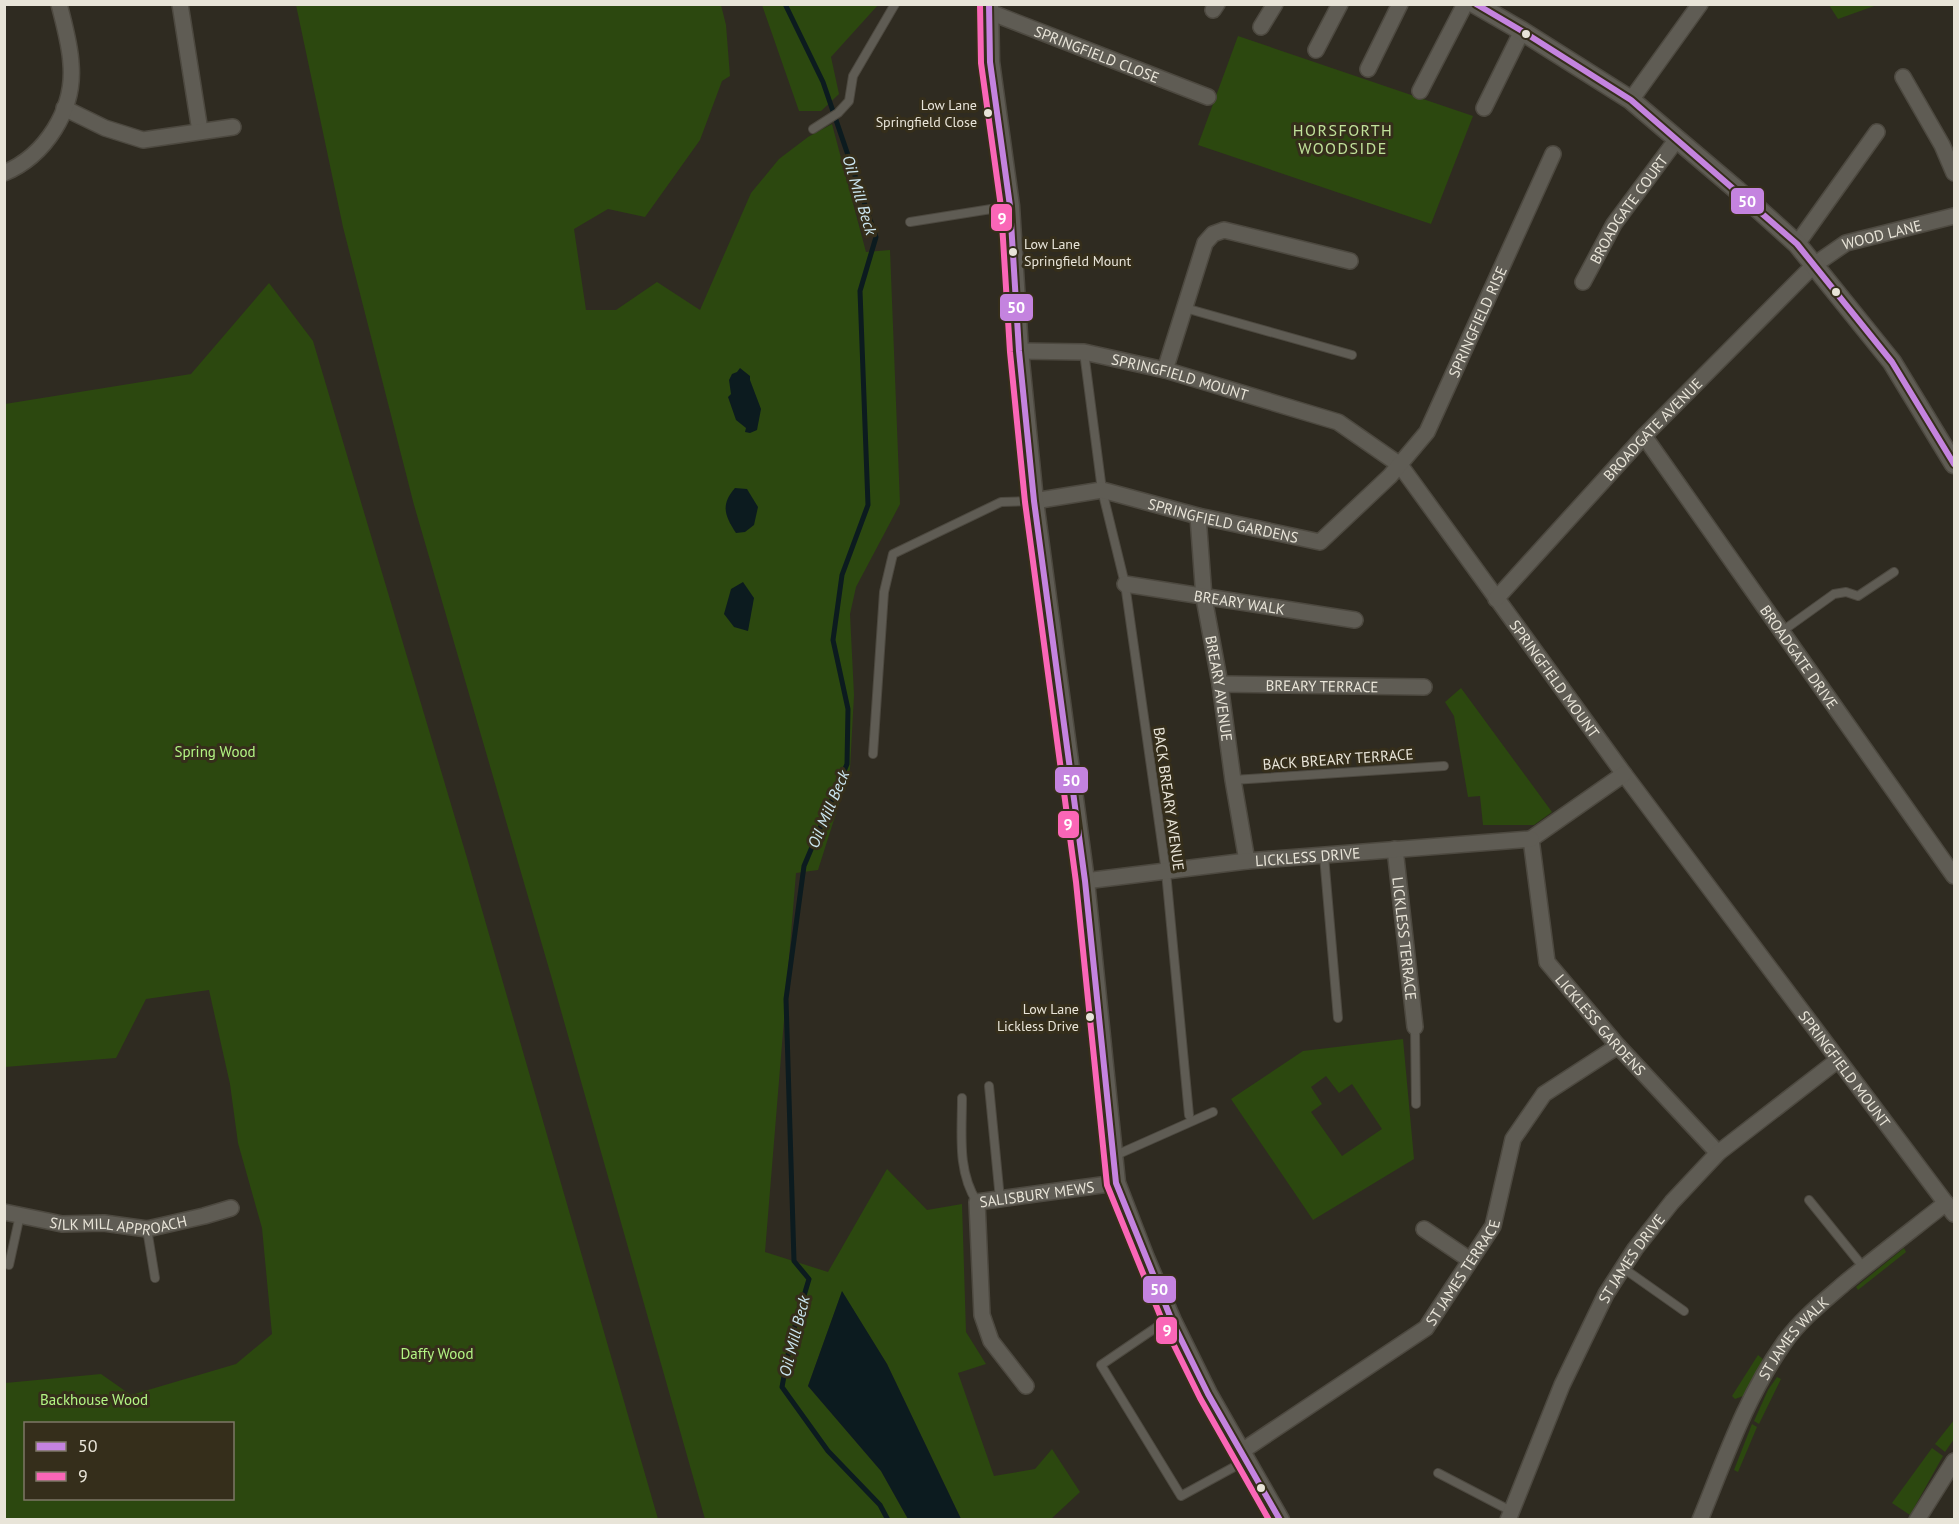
<svg xmlns="http://www.w3.org/2000/svg" width="1959" height="1524" viewBox="0 0 1959 1524" font-family="'PT Sans',sans-serif">
	<rect width="100%" height="100%" fill="#2f2b21"/>
	<g fill="#2c480f" fill-rule="evenodd">
		<path d="M296 5H721L726 25 730 76 722 81 700 140 645 217 608 209 574 229 586 310H616L657 282 700 310 751 193 779 159 808 137 832 124 866 252 890 250 900 504 856 587 850 614 854 695 850 769 818 870 796 873 765 1252 828 1272 887 1169 927 1210 962 1204 966 1332 986 1364 958 1373 994 1476 1035 1469 1052 1449 1080 1492 1051 1519H961L887 1364 842 1292 808 1386 881 1471 908 1519H705L552 979 414 505 343 227Z"/>
		<path d="M762 5H878L831 57 839 94 821 111H799Z"/>
		<path d="M1829 5H1877L1838 19Z"/>
		<path d="M1238 36 1473 116 1431 224 1198 145Z"/>
		<path d="M269 283 313 341 467 858 658 1519H5V1383L101 1374 131 1395 236 1364 272 1334 262 1228 238 1143 230 1084 209 990 146 999 116 1058 5 1067V404L191 374ZM26 1424H232V1498H26Z"/>
		<path d="M1461 688 1552 812 1534 825H1483L1480 796 1468 797 1454 716 1445 702Z"/>
		<path d="M1403 1039 1414 1159 1313 1220 1231 1099 1303 1051ZM1326 1076 1339 1093 1352 1084 1382 1129 1342 1156 1311 1112 1322 1104 1311 1087Z"/>
		<path d="M1904 1248 1906 1252 1858 1290 1856 1287Z"/>
		<path d="M1758 1355 1764 1360 1743 1396 1735 1399 1732 1396Z"/>
		<path d="M1777 1377 1781 1379 1759 1424 1754 1421 1768 1390Z"/>
		<path d="M1954 1420V1439L1945 1452 1935 1444Z"/>
		<path d="M1752 1424 1757 1427 1738 1472 1734 1470Z"/>
		<path d="M1932 1448 1943 1456 1910 1515 1892 1503Z"/>
	</g>
	<g fill="#0c1b1f">
		<path d="M740 368 750 376V380L761 409 757 430 750 433 745 432 746 428 736 420 728 397 731 394 729 380 732 374 737 372Z"/>
		<path d="M735 488 747 489 758 507 754 525 745 532 736 533C725 516 720 505 735 488Z"/>
		<path d="M743 582 754 598 748 631 734 627 724 614 731 589Z"/>
		<path d="M842 1291 887 1364 961 1519H908L881 1471 808 1386Z"/>
	</g>
	<g fill="none" stroke-linecap="round" stroke-linejoin="round">
		<path stroke="#0c1b1f" stroke-width="5" d="M785 4 823 82 876 237 860 291 868 505 842 575 833 640 848 709 847 764 804 866 786 999 794 1261 809 1279 791 1339 782 1387 828 1451 880 1505 888 1520"/>
		<g stroke="#4d4940" stroke-width="10">
			<g id="service">
				<path d="M813 129 838 113 849 101 853 76 895 4"/>
				<path d="M910 222 1010 206"/>
				<path d="M1185 308 1352 355"/>
				<path d="M1084 352 1102 490 1125 584 1166 872 1189 1115"/>
				<path d="M1781 632 1834 594 1846 592 1858 596 1894 572"/>
				<path d="M873 754 884 592 893 554 1001 502 1034 501"/>
				<path d="M1233 780 1444 766"/>
				<path d="M1324 856 1338 1018"/>
				<path d="M1415 1027 1416 1104"/>
				<path d="M989 1086 1000 1199"/>
				<path d="M962 1098C962 1134 957 1171 977 1202"/>
				<path d="M1114 1156 1213 1112"/>
				<path d="M1809 1200 1864 1268"/>
				<path d="M147 1229 155 1278"/>
				<path d="M9 1265 20 1215"/>
				<path d="M1623 1268 1684 1311"/>
				<path d="M1170 1318 1101 1365 1181 1496 1245 1461"/>
				<path d="M1438 1473 1511 1511"/>
			</g>
		</g>
		<g stroke="#4d4940" stroke-width="18">
			<g id="minor">
				<path d="M180 4 200 131"/>
				<path d="M1213 10 1217 4"/>
				<path id="s1" d="M987 11 1208 97"/>
				<path d="M1261 27 1275 4"/>
				<path d="M1316 50 1340 4"/>
				<path d="M1368 69 1400 4"/>
				<path d="M1903 77 1942 145 1954 173"/>
				<path d="M1420 91 1465 4"/>
				<path d="M1631 100 1700 4"/>
				<path d="M64 108 105 128 143 140 233 127"/>
				<path d="M1484 108 1522 31"/>
				<path d="M4 173C45 156 75 110 71 64 70 44 64 24 59 4"/>
				<path d="M1797 244 1877 132"/>
				<path id="s2" d="M1583 282 1614 224 1677 139"/>
				<path id="s3" d="M1019 351 1084 352 1165 370 1338 422 1400 465 1624 774 1954 1214"/>
				<path d="M1165 370 1205 243 1213 234 1224 230 1350 261"/>
				<path id="s4" d="M1644 436 1954 876"/>
				<path id="s5" d="M1034 501 1102 490 1198 516 1320 542 1390 476 1427 432 1553 154"/>
				<path id="s6" d="M1198 516 1204 598 1220 684 1233 780 1247 861"/>
				<path id="s7" d="M1125 584 1355 620"/>
				<path id="s8" d="M1496 599 1644 436 1814 265 1846 243 1954 216"/>
				<path id="s9" d="M1220 684 1424 687"/>
				<path id="s10" d="M1624 774 1531 839 1547 962 1618 1046 1718 1153"/>
				<path id="s11" d="M1395 849 1415 1027"/>
				<path id="s12" d="M1085 881 1247 861 1531 839"/>
				<path id="s13" d="M4 1212 62 1224 104 1223 147 1229 204 1216 231 1208"/>
				<path d="M1424 1229 1470 1260"/>
				<path id="s14" d="M1026 1386 991 1341 982 1315 977 1202 1116 1183"/>
				<path id="s15" d="M1242 1451 1426 1328 1493 1226 1513 1139 1544 1094 1618 1046"/>
				<path id="s16" d="M1508 1520 1562 1385 1606 1294 1635 1249 1672 1202 1718 1153 1838 1060"/>
				<path id="s17" d="M1700 1520C1725 1459 1746 1397 1784 1343 1801 1319 1824 1301 1846 1282 1879 1255 1913 1229 1946 1203"/>
				<path d="M1917 1520 1954 1461"/>
			</g>
		</g>
		<g stroke="#4d4940" stroke-width="21">
			<g id="tertiary">
				<path d="M989 4 990 62 1010 206 1019 351 1034 501 1085 881 1116 1183 1145 1258 1172 1321 1208 1394 1280 1520"/>
				<path d="M1475 4 1522 31 1631 100 1737 190 1797 244 1892 362 1954 464"/>
			</g>
		</g>
		<use href="#service" stroke="#5f5c54" stroke-width="8"/>
		<use href="#minor" stroke="#5f5c54" stroke-width="15"/>
		<use href="#tertiary" stroke="#5f5c54" stroke-width="18"/>
		<g stroke="#352e1b" stroke-width="10">
			<g id="bus-1">
				<path d="M989 4 990 62 1010 206 1019 351 1034 501 1085 881 1116 1183 1172 1321 1208 1394 1280 1520"/>
				<path d="M1476 4 1522 31 1631 100 1797 244 1892 362 1954 464"/>
			</g>
		</g>
		<g stroke="#352e1b" stroke-width="10">
			<path id="bus-2" d="M980 4 981 63 1001 207 1010 352 1025 502 1076 882 1107 1185 1164 1325 1200 1398 1269 1520"/>
		</g>
		<use href="#bus-1" stroke="#c483df" stroke-width="6"/>
		<use href="#bus-2" stroke="#fa66b7" stroke-width="6"/>
	</g>
	<g fill="#e8e4d8" stroke="#352e1b" stroke-width="2">
		<circle cx="1526" cy="34" r="5"/>
		<circle cx="988" cy="113" r="5"/>
		<circle cx="1013" cy="252" r="5"/>
		<circle cx="1836" cy="292" r="5"/>
		<circle cx="1090" cy="1017" r="5"/>
		<circle cx="1261" cy="1488" r="5"/>
	</g>
	<g text-anchor="middle" dominant-baseline="central" stroke-width="6" stroke-linejoin="round" paint-order="stroke">
		<g font-size="14" fill="#e8e4d8" stroke="#352e1b" text-anchor="end">
			<text x="977" y="105">Low Lane<tspan x="977" dy="17">Springfield Close</tspan></text>
			<text x="1024" y="244" text-anchor="start">Low Lane<tspan x="1024" dy="17">Springfield Mount</tspan></text>
			<text x="1079" y="1009">Low Lane<tspan x="1079" dy="17">Lickless Drive</tspan></text>
		</g>
		<g font-size="15" fill="#e8e4d8" stroke="#352e1b">
			<text stroke="none"><textPath href="#s1" startOffset="118">SPRINGFIELD CLOSE</textPath></text>
			<text stroke="none"><textPath href="#s2" startOffset="86">BROADGATE COURT</textPath></text>
			<text stroke="none"><textPath href="#s8" startOffset="537">WOOD LANE</textPath></text>
			<text stroke="none"><textPath href="#s5" startOffset="568">SPRINGFIELD RISE</textPath></text>
			<text stroke="none"><textPath href="#s3" startOffset="164">SPRINGFIELD MOUNT</textPath></text>
			<text stroke="none"><textPath href="#s8" startOffset="231">BROADGATE AVENUE</textPath></text>
			<text stroke="none"><textPath href="#s5" startOffset="194">SPRINGFIELD GARDENS</textPath></text>
			<text stroke="none"><textPath href="#s7" startOffset="116">BREARY WALK</textPath></text>
			<text stroke="none"><textPath href="#s4" startOffset="270">BROADGATE DRIVE</textPath></text>
			<text stroke="none"><textPath href="#s3" startOffset="668">SPRINGFIELD MOUNT</textPath></text>
			<text stroke="none"><textPath href="#s9" startOffset="102">BREARY TERRACE</textPath></text>
			<text stroke="none"><textPath href="#s6" startOffset="174">BREARY AVENUE</textPath></text>
			<text transform="translate(1338 759) rotate(-4)">BACK BREARY TERRACE</text>
			<text transform="translate(1169 799) rotate(82)">BACK BREARY AVENUE</text>
			<text stroke="none"><textPath href="#s12" startOffset="224">LICKLESS DRIVE</textPath></text>
			<text stroke="none"><textPath href="#s11" startOffset="90">LICKLESS TERRACE</textPath></text>
			<text stroke="none"><textPath href="#s10" startOffset="320">LICKLESS GARDENS</textPath></text>
			<text stroke="none"><textPath href="#s3" startOffset="1154">SPRINGFIELD MOUNT</textPath></text>
			<text stroke="none"><textPath href="#s14" startOffset="258">SALISBURY MEWS</textPath></text>
			<text stroke="none"><textPath href="#s13" startOffset="116">SILK MILL APPROACH</textPath></text>
			<text stroke="none"><textPath href="#s16" startOffset="290">ST JAMES DRIVE</textPath></text>
			<text stroke="none"><textPath href="#s15" startOffset="288">ST JAMES TERRACE</textPath></text>
			<text stroke="none"><textPath href="#s17" startOffset="206">ST JAMES WALK</textPath></text>
		</g>
		<g font-size="15" fill="#b3f584" stroke="#352e1b">
			<text x="215" y="751">Spring Wood</text>
			<text x="437" y="1353">Daffy Wood</text>
			<text x="94" y="1399">Backhouse Wood</text>
		</g>
		<g font-size="16" letter-spacing="1.5" fill="#c1e29b" stroke="#352e1b">
			<text x="1343" y="130">HORSFORTH<tspan x="1343" dy="18">WOODSIDE</tspan></text>
		</g>
		<g font-size="16" font-style="italic" fill="#cce7f2" stroke="#352e1b">
			<text transform="translate(860 195) rotate(73)">Oil Mill Beck</text>
			<text transform="translate(828 809) rotate(-67)">Oil Mill Beck</text>
			<text transform="translate(794 1336) rotate(-76)">Oil Mill Beck</text>
		</g>
	</g>
	<g stroke="#352e1b" stroke-width="2">
		<rect x="1730" y="187" width="35" height="28" rx="6" fill="#c483df"/>
		<rect x="990" y="203" width="23" height="29" rx="6" fill="#fa66b7"/>
		<rect x="999" y="293" width="35" height="29" rx="6" fill="#c483df"/>
		<rect x="1054" y="766" width="35" height="28" rx="6" fill="#c483df"/>
		<rect x="1057" y="810" width="23" height="29" rx="6" fill="#fa66b7"/>
		<rect x="1142" y="1275" width="35" height="29" rx="6" fill="#c483df"/>
		<rect x="1155" y="1316" width="23" height="29" rx="6" fill="#fa66b7"/>
	</g>
	<g font-size="16" text-anchor="middle" font-weight="bold" fill="#fff">
		<text x="1747" y="207">50</text>
		<text x="1002" y="224">9</text>
		<text x="1016" y="313">50</text>
		<text x="1071" y="786">50</text>
		<text x="1068" y="830">9</text>
		<text x="1159" y="1295">50</text>
		<text x="1167" y="1336">9</text>
	</g>
	<rect width="1959" height="1524" fill="none" stroke="#e8e4d8" stroke-width="12"/>
	<rect x="24" y="1422" width="210" height="78" fill="#352e1b" stroke="#7d7767" stroke-width="1.5"/>
	<rect x="36" y="1442" width="30" height="9" fill="#c483df" stroke="#7d7767" stroke-width="1.5"/>
	<text x="78" y="1452" font-size="18" fill="#e8e4d8">50</text>
	<rect x="36" y="1472" width="30" height="9" fill="#fa66b7" stroke="#7d7767" stroke-width="1.5"/>
	<text x="78" y="1482" font-size="18" fill="#e8e4d8">9</text>
</svg>
